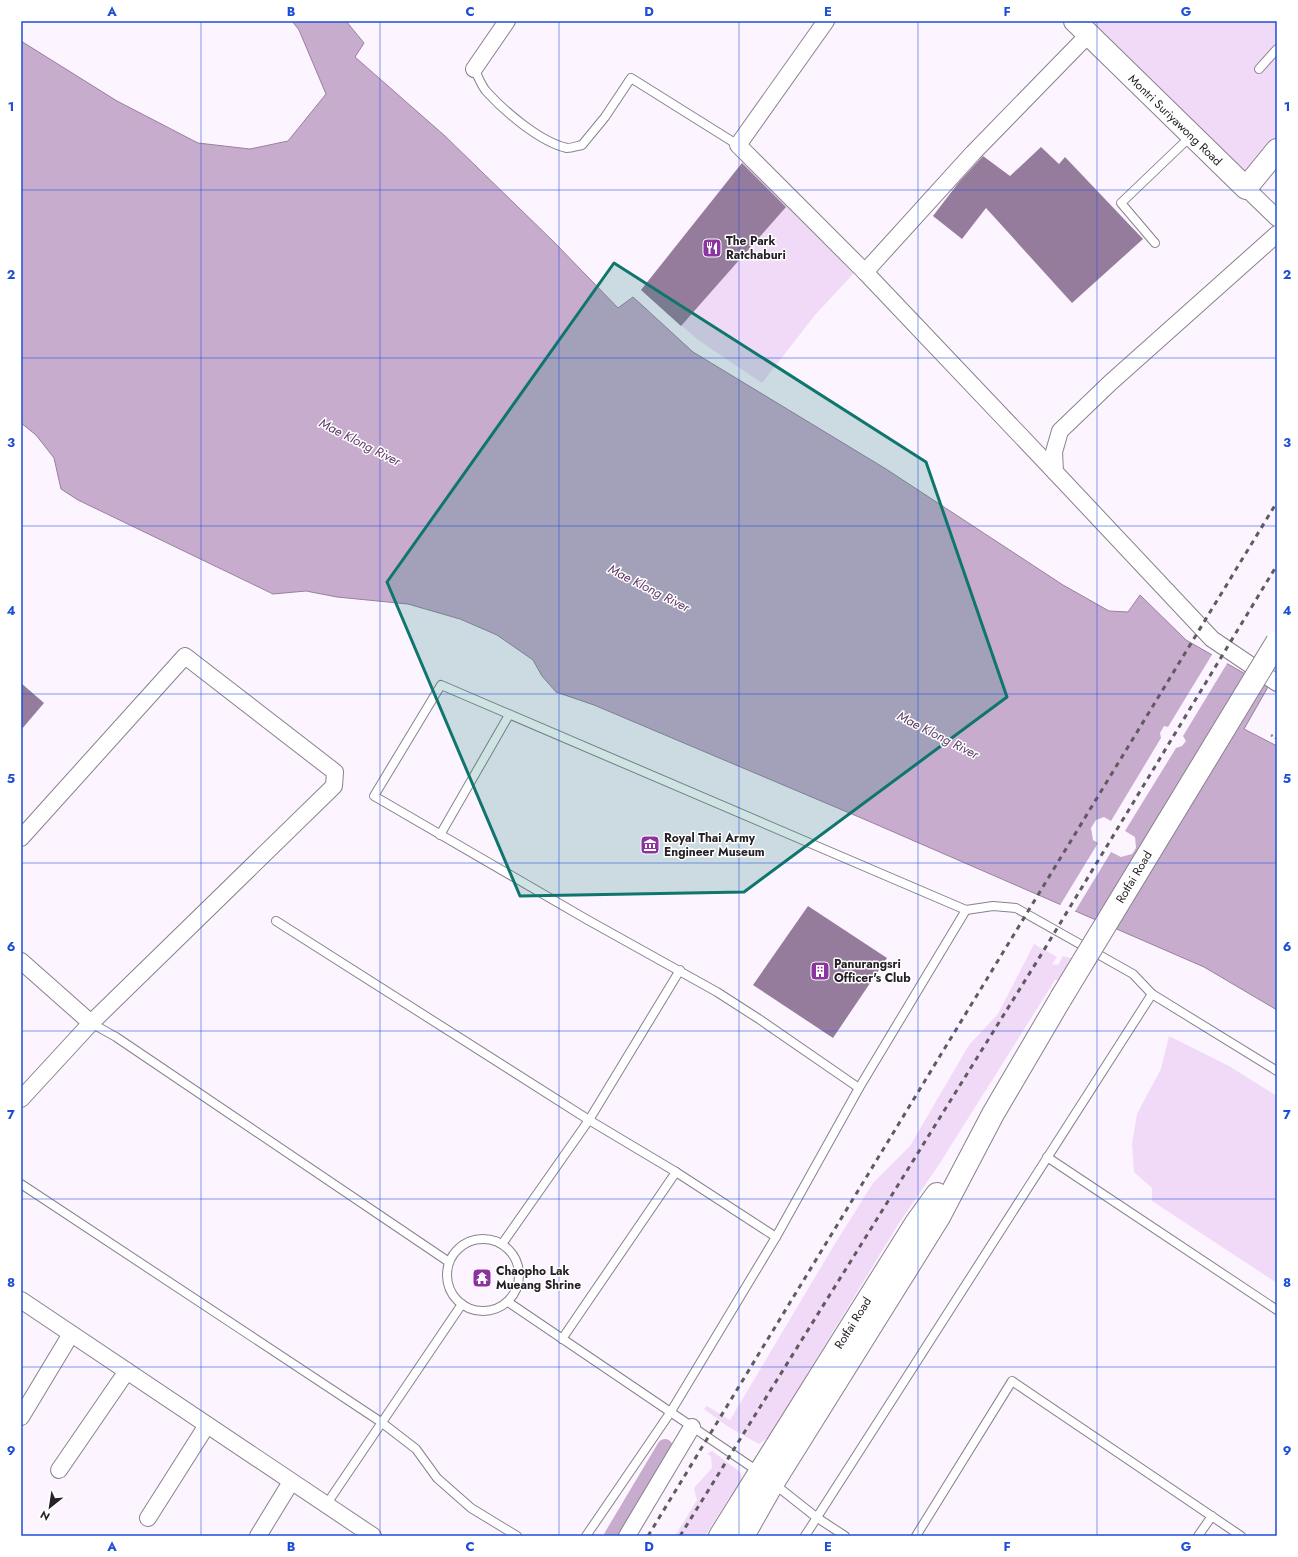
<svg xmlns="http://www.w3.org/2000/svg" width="1298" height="1557" viewBox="0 0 1298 1557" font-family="Jost,sans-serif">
	<rect width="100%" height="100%" fill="#fcf4fe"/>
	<g fill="#f1daf7">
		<path d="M1076 21H1277V146L1246 188Z"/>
		<path d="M744 160 854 273 815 315 762 383 698 340 641 290Z"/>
		<path d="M1034 944 1057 957 1052 964 1058 965 1063 956 1075 959 1061 980H1055L940 1163 899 1223 769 1437 759 1444 727 1426 704 1409 707 1406 730 1420 833 1247 873 1183 910 1146 969 1045 998 1014Z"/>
		<path d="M1169 1036 1229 1066 1277 1096V1283L1152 1201V1188L1134 1172 1132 1144 1137 1114 1161 1069Z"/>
		<path d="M712 1451 740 1472 743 1482 729 1498 705 1536H675L697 1500 694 1488 712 1468 711 1456 707 1454Z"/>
	</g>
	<path fill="#c8acce" stroke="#97829c" d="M292 21H346L364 43 355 57 445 136 554 242 618 308 633 297 693 352 886 469 1063 585 1109 611 1128 612 1140 595 1186 640 1268 687 1244 729 1277 746V1010L1204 967 866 820 594 705 556 692 542 676 533 660 497 635 460 619 408 604 337 597 306 591 273 594 78 500 61 489 54 458 36 435 21 423V41L117 101 198 143 250 149 288 141 326 94 299 30Z"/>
	<path fill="#fcf4fe" d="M1213 653 1228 662 1183 736 1186 741 1182 746 1176 748 1125 831 1135 837 1136 848 1132 854 1121 857 1111 852 1074 913 1059 907 1098 843 1093 840 1091 828 1096 820 1104 817 1111 821 1161 738 1160 733 1164 726 1168 727Z"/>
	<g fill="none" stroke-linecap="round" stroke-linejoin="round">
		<path stroke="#c8acce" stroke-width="16" d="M612 1536 665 1447"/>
	</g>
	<g fill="#967c9c">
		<path d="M1041 147 1059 164 1065 157 1143 239 1072 303 986 208 962 239 933 216 959 182 983 156 1010 176Z"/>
		<path d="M742 163 786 207 681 326 641 290Z"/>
		<path d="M21 683 44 703 21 730Z"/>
		<path d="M808 906 887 958 833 1038 753 985Z"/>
	</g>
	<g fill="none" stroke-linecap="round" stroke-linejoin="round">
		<g stroke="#8a818d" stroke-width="10">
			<g id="lane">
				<path d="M474 69C478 76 481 85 486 91 504 111 540 142 567 148 572 148 577 146 582 145L605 117 631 78 738 145"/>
				<path d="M1259 69 1277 49"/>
				<path d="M1155 243 1121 203 1191 136"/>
				<path d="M440 835 509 715"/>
				<path d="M276 921 589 1120 676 1172 776 1237"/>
				<path d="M91 1023 116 1037 449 1262"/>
				<path d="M859 1088 759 1019 717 992 586 919 374 796 441 685 966 910 993 906 1016 908 1133 974 1152 994 1277 1071"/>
				<path d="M1047 1157 1277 1310"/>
				<path d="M21 1184 381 1422 416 1449 437 1478 471 1508 517 1536"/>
				<circle cx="483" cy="1275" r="36"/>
				<path d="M502 1244 589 1120 680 970"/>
				<path d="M508 1302 759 1472"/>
				<path d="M562 1339 676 1172"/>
				<path d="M773 1483 816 1517 845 1536"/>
				<path d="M326 1505 462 1304"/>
				<path d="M586 1536 670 1413 776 1237 859 1088 966 910"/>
				<path d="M805 1536 1152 994"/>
				<path d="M916 1536 1012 1381 1241 1536"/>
				<path d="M1198 1536 1212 1516"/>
			</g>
		</g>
		<g stroke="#8a818d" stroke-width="18">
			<g id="street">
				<path d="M826 21 738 145 865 272 1055 472"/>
				<path d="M474 69 507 21"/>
				<path d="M1246 188 1277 218"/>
				<path d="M1277 234 1110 383 1060 431 1054 452 1055 472 1212 639 1277 683"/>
				<path d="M865 272 973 153 1088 35"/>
				<path d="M21 838 185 656 335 772 334 786 91 1023 21 1099"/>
				<path d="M21 961 91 1023"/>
				<path d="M21 1300 373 1536"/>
				<path d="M21 1417 71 1334"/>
				<path d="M59 1470 127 1371"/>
				<path d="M148 1518 207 1425"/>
				<path d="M258 1536 291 1482"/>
				<path d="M627 1536 692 1427"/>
			</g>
		</g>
		<g stroke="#8a818d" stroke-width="24">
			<g id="secondary">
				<path d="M1075 21 1246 188 1277 150"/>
				<path d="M720 1536 916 1223 937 1194"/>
				<path d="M743 1536 773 1483 939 1217 993 1114 1061 998"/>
			</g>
		</g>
		<path stroke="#8b858d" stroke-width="2.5" stroke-dasharray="2 3" stroke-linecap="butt" d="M1271 735 1277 739"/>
		<use href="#lane" stroke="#fff" stroke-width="8"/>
		<use href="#street" stroke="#fff" stroke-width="16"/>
		<use href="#secondary" stroke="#fff" stroke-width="22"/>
		<g stroke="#605b61" stroke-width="3" stroke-dasharray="5 5" stroke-linecap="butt">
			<path d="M648 1536 1277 502"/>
			<path d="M680 1536 1044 950 1277 565"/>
		</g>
		<g stroke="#8a818d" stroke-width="24" stroke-linecap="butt">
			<path id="secondary-bridge" d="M1061 998 1277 642"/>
		</g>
		<use href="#secondary-bridge" stroke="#fff" stroke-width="22"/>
	</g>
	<path fill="#0f766e" fill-opacity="0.2" stroke="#0f766e" stroke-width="3" stroke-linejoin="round" d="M614 263 926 462 1007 697 744 892 520 896 387 582Z"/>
	<path fill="none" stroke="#1d4ed8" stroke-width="1" stroke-opacity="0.55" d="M201 21V1536M380 21V1536M559 21V1536M739 21V1536M918 21V1536M1097 21V1536M21 190H1277M21 358H1277M21 526H1277M21 694H1277M21 863H1277M21 1031H1277M21 1199H1277M21 1367H1277"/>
	<defs>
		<g id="restaurant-square" transform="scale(1)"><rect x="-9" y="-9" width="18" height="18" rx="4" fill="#8b339f" stroke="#fff"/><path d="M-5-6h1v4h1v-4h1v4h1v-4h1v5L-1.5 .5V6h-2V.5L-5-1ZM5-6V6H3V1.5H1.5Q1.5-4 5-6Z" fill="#fff"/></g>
		<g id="museum-square" transform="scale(1)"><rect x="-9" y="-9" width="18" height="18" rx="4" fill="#8b339f" stroke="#fff"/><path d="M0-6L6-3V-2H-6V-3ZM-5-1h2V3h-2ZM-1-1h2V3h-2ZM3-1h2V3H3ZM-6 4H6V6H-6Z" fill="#fff"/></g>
		<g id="building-square" transform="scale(1)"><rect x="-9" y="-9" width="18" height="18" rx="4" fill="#8b339f" stroke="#fff"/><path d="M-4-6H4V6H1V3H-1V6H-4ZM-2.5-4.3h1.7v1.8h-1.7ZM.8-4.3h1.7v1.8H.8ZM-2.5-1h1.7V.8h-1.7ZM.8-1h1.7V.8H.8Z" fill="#fff"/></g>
		<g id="temple-square" transform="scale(1)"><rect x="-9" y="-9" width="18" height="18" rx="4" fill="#8b339f" stroke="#fff"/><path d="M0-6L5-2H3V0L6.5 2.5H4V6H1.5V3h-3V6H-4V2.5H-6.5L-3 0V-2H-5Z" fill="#fff"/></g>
	</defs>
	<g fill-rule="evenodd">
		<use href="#restaurant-square" x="712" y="248"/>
		<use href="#museum-square" x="650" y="845"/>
		<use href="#building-square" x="820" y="971"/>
		<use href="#temple-square" x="482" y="1278"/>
	</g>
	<g text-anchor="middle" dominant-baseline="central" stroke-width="3" stroke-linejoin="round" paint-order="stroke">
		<g font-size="12" fill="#252126" stroke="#fff">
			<text transform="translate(1175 120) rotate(44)">Montri Suriyawong Road</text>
			<text transform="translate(1134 877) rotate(-59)">Rotfai Road</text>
			<text transform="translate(853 1323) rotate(-58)">Rotfai Road</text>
		</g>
		<g font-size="12" font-weight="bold" fill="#252126" stroke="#fff" text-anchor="start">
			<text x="726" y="241">The Park<tspan x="726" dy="14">Ratchaburi</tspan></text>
			<text x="664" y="838">Royal Thai Army<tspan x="664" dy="14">Engineer Museum</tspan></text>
			<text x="834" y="964">Panurangsri<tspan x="834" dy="14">Officer's Club</tspan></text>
			<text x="496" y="1271">Chaopho Lak<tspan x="496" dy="14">Mueang Shrine</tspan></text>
		</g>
		<g font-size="13" font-style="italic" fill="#5d3866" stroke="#fff">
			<text transform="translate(360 442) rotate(27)">Mae Klong River</text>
			<text transform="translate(649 588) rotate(27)">Mae Klong River</text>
			<text transform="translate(938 735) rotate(27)">Mae Klong River</text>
		</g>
	</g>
	<rect width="1298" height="1557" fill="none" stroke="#ffffff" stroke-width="44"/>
	<g transform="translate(50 1507) rotate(210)" stroke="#ffffff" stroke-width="3" paint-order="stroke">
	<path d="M0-3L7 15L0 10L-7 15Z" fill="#252126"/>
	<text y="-6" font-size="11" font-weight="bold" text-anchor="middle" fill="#252126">N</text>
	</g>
	<rect x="22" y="22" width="1254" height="1513" fill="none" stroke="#1d4ed8" stroke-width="1.5"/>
	<g font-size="13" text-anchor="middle" font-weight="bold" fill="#1d4ed8">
		<text x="112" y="16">A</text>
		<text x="291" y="16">B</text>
		<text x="470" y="16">C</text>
		<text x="649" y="16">D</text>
		<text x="828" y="16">E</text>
		<text x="1007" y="16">F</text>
		<text x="1186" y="16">G</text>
		<text x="11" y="111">1</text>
		<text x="1287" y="111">1</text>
		<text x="11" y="279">2</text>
		<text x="1287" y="279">2</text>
		<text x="11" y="447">3</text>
		<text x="1287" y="447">3</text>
		<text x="11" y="615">4</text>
		<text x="1287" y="615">4</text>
		<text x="11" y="783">5</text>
		<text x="1287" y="783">5</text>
		<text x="11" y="951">6</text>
		<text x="1287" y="951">6</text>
		<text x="11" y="1119">7</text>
		<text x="1287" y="1119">7</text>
		<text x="11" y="1287">8</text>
		<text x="1287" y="1287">8</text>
		<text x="11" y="1455">9</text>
		<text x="1287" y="1455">9</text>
		<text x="112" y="1551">A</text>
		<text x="291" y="1551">B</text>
		<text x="470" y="1551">C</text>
		<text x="649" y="1551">D</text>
		<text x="828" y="1551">E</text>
		<text x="1007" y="1551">F</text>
		<text x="1186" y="1551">G</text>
	</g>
</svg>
